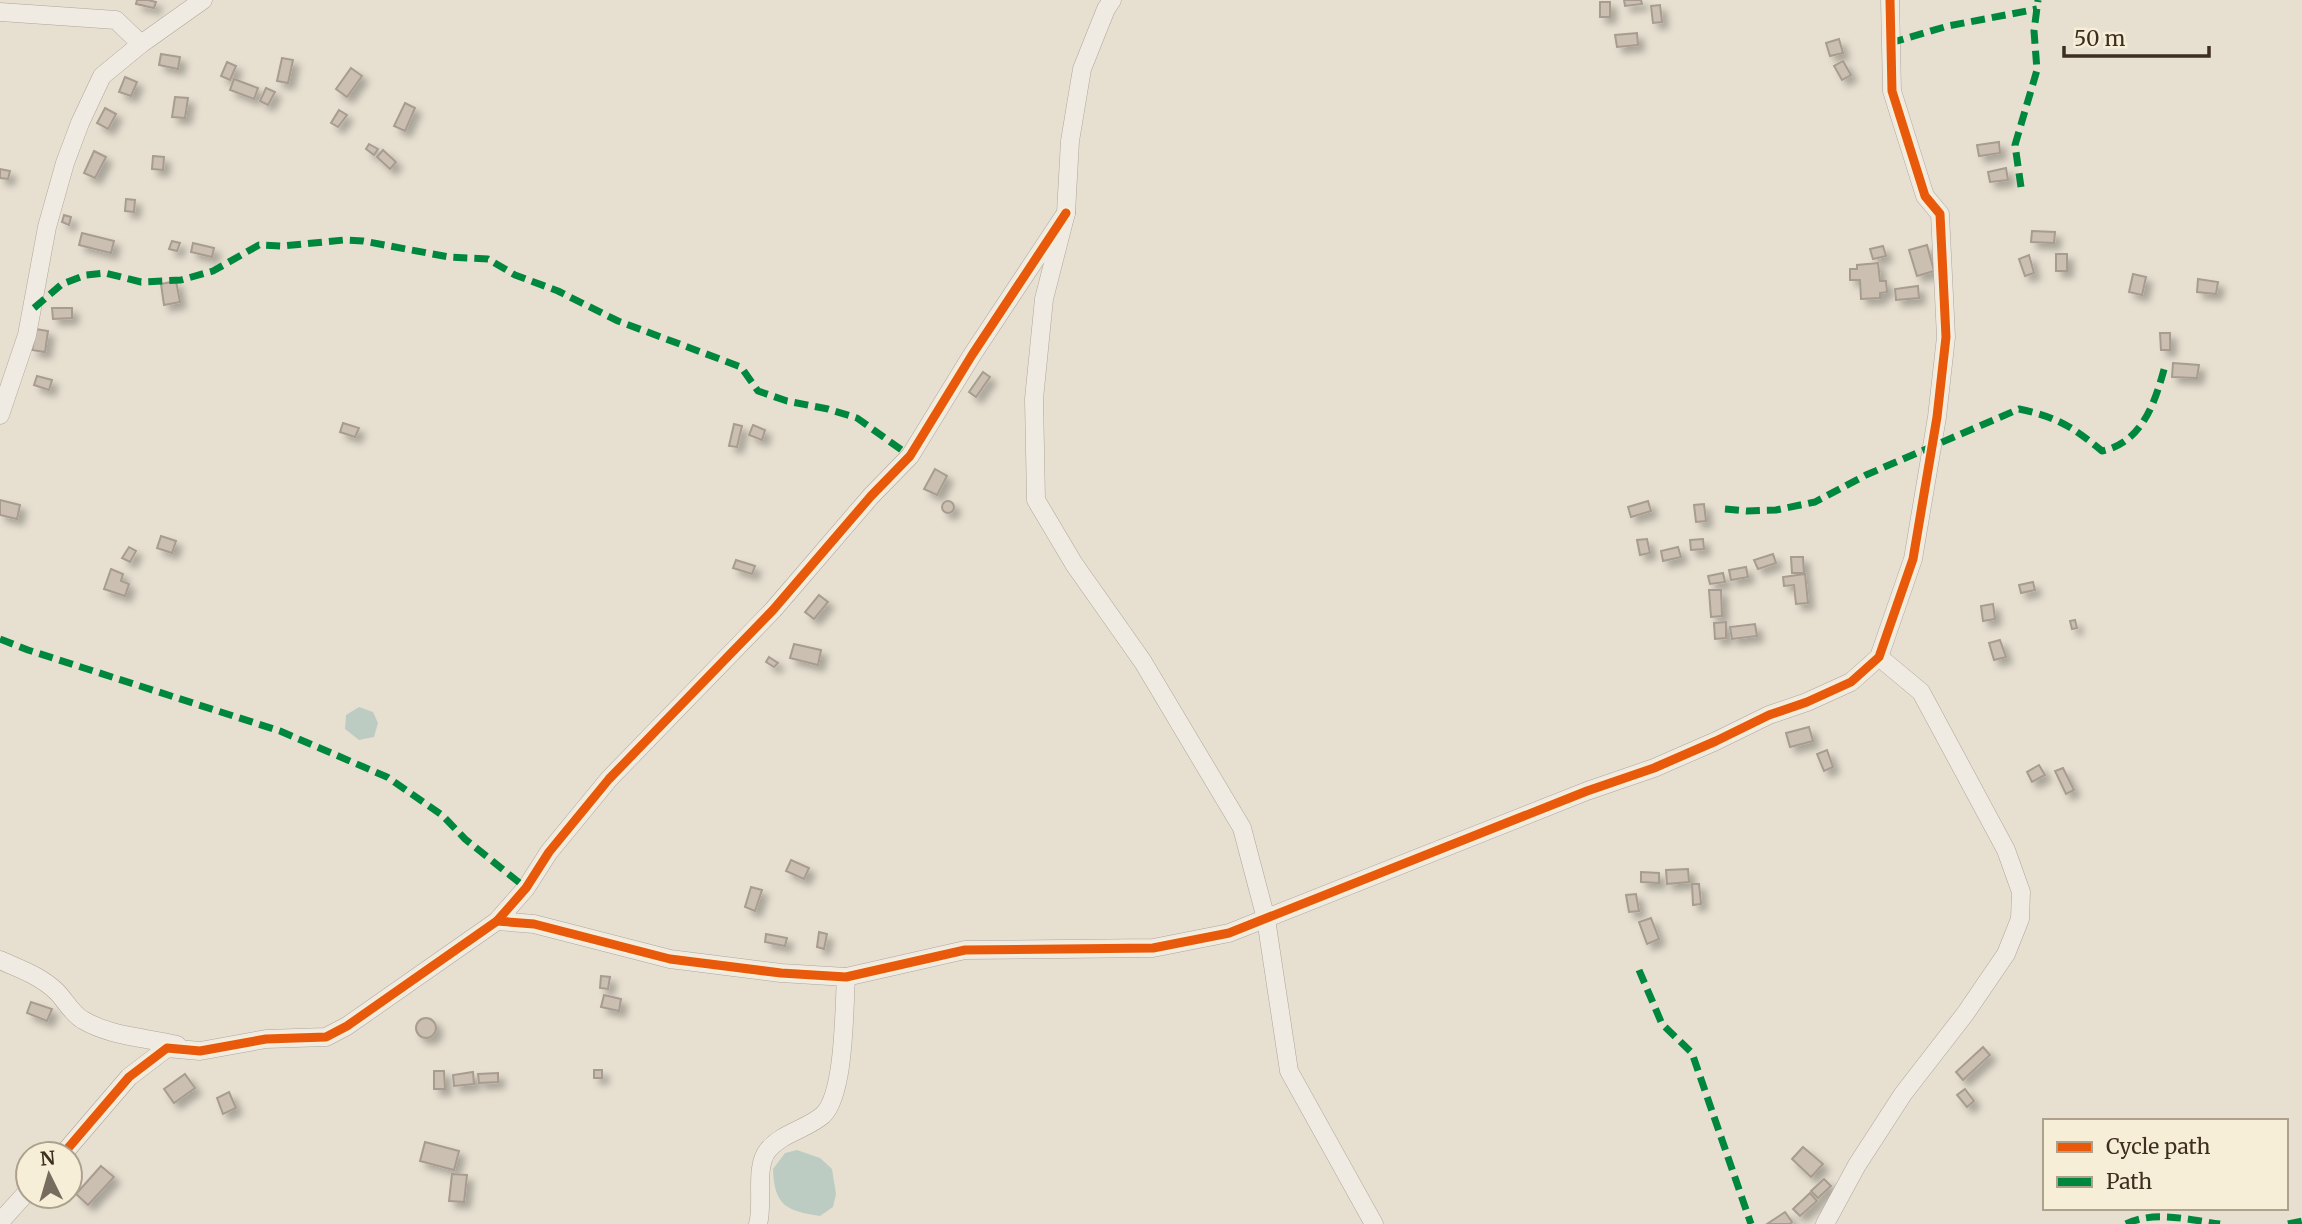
<svg xmlns="http://www.w3.org/2000/svg" width="2302" height="1224" viewBox="0 0 2302 1224" font-family="Merriweather,serif">
	<defs>
		<filter id="shadow"><feDropShadow dx="6" dy="6" stdDeviation="3.5" flood-color="#0004"/></filter>
	</defs>
	<rect width="100%" height="100%" fill="#e7e0d1"/>
	<g fill="#bcccc2">
		<path d="M359 707 373 712 378 723 374 737 359 740 345 729 346 715Z"/>
		<path d="M797 1150 820 1158 832 1169 836 1194 833 1207 820 1216C786 1211 774 1205 773 1169L785 1153Z"/>
	</g>
	<g fill="#cbbfb2" stroke="#a89c90" stroke-width="2" filter="url(#shadow)">
		<path d="M137 0H148L156 2 154 8 136 4Z"/>
		<path d="M1624 0H1641L1642 4 1625 6Z"/>
		<rect x="1600" y="2" width="10" height="15"/>
		<path d="M1660 5 1662 22 1653 23 1651 6Z"/>
		<path d="M1637 33 1638 45 1617 47 1615 35Z"/>
		<path d="M1839 39 1843 53 1830 56 1826 43Z"/>
		<path d="M161 54 180 57 178 69 159 65Z"/>
		<path d="M282 58 293 60 288 83 277 81Z"/>
		<path d="M1843 61 1851 75 1842 80 1834 66Z"/>
		<path d="M227 62 236 66 230 80 221 76Z"/>
		<path d="M351 68 362 76 347 97 336 89Z"/>
		<path d="M125 77 137 82 131 96 119 92Z"/>
		<path d="M234 79 258 88 254 99 230 90Z"/>
		<path d="M266 88 275 92 268 105 260 101Z"/>
		<path d="M175 97 188 98 185 118 172 117Z"/>
		<path d="M405 103 415 108 405 131 394 126Z"/>
		<path d="M105 108 116 114 108 129 97 123Z"/>
		<path d="M339 110 347 115 338 127 331 123Z"/>
		<path d="M1999 142 2000 153 1979 156 1977 145Z"/>
		<path d="M369 144 378 149 374 155 366 149Z"/>
		<path d="M383 150 396 162 390 169 377 157Z"/>
		<path d="M94 151 106 157 95 178 84 173Z"/>
		<path d="M153 156 164 157 163 170 152 169Z"/>
		<path d="M2006 168 2008 180 1990 182 1988 172Z"/>
		<path d="M0 169 10 171 8 179 0 178Z"/>
		<path d="M126 199 135 200 134 212 125 211Z"/>
		<path d="M64 215 71 217 69 225 62 222Z"/>
		<path d="M2032 231 2055 232 2054 243 2031 242Z"/>
		<path d="M82 233 114 241 111 253 79 245Z"/>
		<path d="M172 241 180 243 177 251 169 249Z"/>
		<path d="M193 243 214 248 212 257 191 252Z"/>
		<path d="M1927 245 1934 271 1917 276 1909 250Z"/>
		<path d="M1883 246 1886 256 1873 259 1870 249Z"/>
		<rect x="2056" y="254" width="11" height="17"/>
		<path d="M2029 255 2034 273 2025 276 2019 259Z"/>
		<path d="M1878 263 1880 281H1886L1887 292 1880 293V298L1861 299 1860 280H1850V269H1857V265Z"/>
		<path d="M2133 274 2146 277 2142 295 2129 292Z"/>
		<path d="M2198 279 2218 282 2216 294 2197 292Z"/>
		<path d="M176 281 180 302 164 305 161 284Z"/>
		<path d="M1918 286 1919 298 1896 300 1895 289Z"/>
		<path d="M52 308H72V318L53 319Z"/>
		<path d="M36 329 48 331 45 352 32 350Z"/>
		<path d="M2160 333H2170V350H2161Z"/>
		<path d="M2173 363 2199 365 2197 378 2172 377Z"/>
		<path d="M983 372 990 377 976 397 969 392Z"/>
		<path d="M37 376 52 380 49 390 34 385Z"/>
		<path d="M343 423 359 428 355 437 340 432Z"/>
		<path d="M734 424 742 426 737 447 729 446Z"/>
		<path d="M753 425 765 430 762 440 749 435Z"/>
		<path d="M935 469 947 476 937 495 924 489Z"/>
		<path d="M0 500 20 505 17 519 0 515Z"/>
		<circle cx="948" cy="507" r="6"/>
		<path d="M1648 501 1651 511 1631 517 1628 507Z"/>
		<path d="M1704 504 1706 521 1696 522 1694 505Z"/>
		<path d="M161 536 176 541 172 553 157 548Z"/>
		<path d="M1647 539 1650 553 1640 555 1637 540Z"/>
		<path d="M1703 539 1704 549 1691 550 1690 540Z"/>
		<path d="M129 547 136 551 130 562 122 558Z"/>
		<path d="M1678 547 1681 557 1663 561 1661 551Z"/>
		<path d="M1773 554 1776 563 1758 569 1754 560Z"/>
		<path d="M1791 557H1803L1804 573H1792Z"/>
		<path d="M736 560 755 566 752 574 733 568Z"/>
		<path d="M1746 567 1748 577 1731 580 1729 570Z"/>
		<path d="M111 569 123 574 121 581 129 584 125 596 104 589Z"/>
		<path d="M1723 573 1725 582 1710 584 1708 576Z"/>
		<path d="M1805 574 1808 603 1796 604 1794 585 1784 586 1783 577Z"/>
		<path d="M2033 582 2035 590 2021 593 2019 585Z"/>
		<path d="M1709 590H1721L1722 616 1711 617Z"/>
		<path d="M819 595 828 602 814 619 805 612Z"/>
		<path d="M1993 604 1995 619 1983 621 1981 606Z"/>
		<path d="M2075 620 2077 628 2072 629 2070 621Z"/>
		<path d="M1726 622V638L1715 639 1714 623Z"/>
		<path d="M1755 624 1757 636 1732 639 1730 627Z"/>
		<path d="M2000 640 2006 657 1994 660 1989 643Z"/>
		<path d="M794 644 821 650 818 665 790 658Z"/>
		<path d="M769 657 778 663 774 667 766 662Z"/>
		<path d="M1809 727 1813 741 1790 747 1786 733Z"/>
		<path d="M1827 750 1833 767 1824 771 1817 754Z"/>
		<path d="M2039 765 2045 775 2032 782 2027 772Z"/>
		<path d="M2063 768 2074 790 2066 794 2055 771Z"/>
		<path d="M791 860 809 868 804 879 786 871Z"/>
		<path d="M1688 869 1689 882 1667 884 1666 870Z"/>
		<path d="M1641 872 1659 873V883L1641 882Z"/>
		<path d="M1692 884H1699L1701 904 1693 905Z"/>
		<path d="M751 887 762 890 755 911 745 907Z"/>
		<path d="M1636 894 1639 911 1629 912 1626 895Z"/>
		<path d="M1651 918 1659 939 1647 944 1639 922Z"/>
		<path d="M819 932 827 934 824 949 817 947Z"/>
		<path d="M766 934 787 938 785 946 765 942Z"/>
		<path d="M601 976 610 977 608 989 600 988Z"/>
		<path d="M604 995 621 999 619 1011 601 1007Z"/>
		<path d="M31 1002 52 1009 47 1021 27 1013Z"/>
		<circle cx="426" cy="1028" r="10"/>
		<path d="M1983 1047 1990 1055 1963 1080 1956 1072Z"/>
		<rect x="594" y="1070" width="8" height="8"/>
		<path d="M434 1071H444L445 1089H434Z"/>
		<path d="M473 1072 474 1084 454 1086 453 1075Z"/>
		<path d="M498 1073V1082L479 1083 478 1074Z"/>
		<path d="M185 1074 195 1088 174 1103 164 1089Z"/>
		<path d="M1965 1089 1974 1101 1967 1107 1957 1095Z"/>
		<path d="M229 1092 236 1108 223 1114 217 1098Z"/>
		<path d="M425 1142 459 1151 454 1170 420 1161Z"/>
		<path d="M1803 1147 1823 1164 1811 1177 1792 1159Z"/>
		<path d="M101 1166 114 1177 88 1205 76 1194Z"/>
		<path d="M452 1174 467 1175 464 1202 449 1201Z"/>
		<path d="M1824 1179 1831 1186 1818 1198 1811 1191Z"/>
		<path d="M1810 1193 1817 1201 1800 1216 1793 1209Z"/>
		<path d="M1785 1212 1792 1222 1790 1224H1767Z"/>
	</g>
	<g fill="none" stroke-linecap="round" stroke-linejoin="round">
		<g stroke="#ada599" stroke-width="19">
			<g id="minor">
				<path d="M1112 0 1106 9 1082 69 1070 141 1066 213 1044 299 1034 399 1036 500 1074 564 1143 662 1242 828 1266 919 1289 1071 1374 1224"/>
				<path d="M0 12 116 20 141 44"/>
				<path d="M0 415 27 335 47 227 65 163 80 123 102 76 141 44 203 0"/>
				<path d="M497 921 534 924 670 959 781 973 846 977 965 950 1153 948 1229 933 1587 791 1654 768 1716 741 1769 715 1807 702 1851 682 1879 657 1913 559 1937 417 1946 337 1940 214 1925 196 1892 91 1890 0"/>
				<path d="M0 960C20 969 41 976 57 992 65 1000 72 1014 83 1020 112 1037 145 1037 177 1045"/>
				<path d="M63 1154 129 1077 167 1048 200 1051 266 1039 326 1037 347 1026 497 921 526 888 549 852 609 779 773 610 871 496 910 456 972 355 1066 213"/>
				<path d="M0 1222 28 1191"/>
				<path d="M758 1224C764 1204 754 1167 768 1150 782 1133 807 1129 823 1115 845 1094 844 1008 846 977"/>
				<path d="M1825 1224 1857 1165 1903 1094 1965 1014 2006 954 2020 919 2021 892 2006 850 1921 692 1879 657"/>
			</g>
		</g>
		<use href="#minor" stroke="#efebe3" stroke-width="18"/>
		<g stroke="#00873e" stroke-width="7" stroke-dasharray="14 7" stroke-linecap="butt">
			<path d="M1890 43 1948 26 2037 9"/>
			<path d="M2021 187 2015 145 2037 70 2034 31 2038 0"/>
			<path d="M34 308 62 284 86 275 105 273 141 282 181 280 213 271 259 245 283 246 344 240 363 241 449 257 488 259 515 275 558 291 618 321 741 367 758 391 787 401 828 409 857 418 910 456"/>
			<path d="M1725 509 1747 511 1776 510 1815 502 1866 475 2019 409C2057 417 2073 427 2102 451 2143 442 2155 402 2165 366"/>
			<path d="M0 639 28 650 280 731 387 777 442 815 465 839 526 888"/>
			<path d="M1639 970 1662 1024 1692 1053 1751 1224"/>
			<path d="M2126 1224C2155 1210 2189 1220 2220 1224"/>
			<path d="M2288 1224 2302 1221"/>
		</g>
		<g stroke="#f7eed8" stroke-width="13">
			<g id="cycleway">
				<path d="M497 921 534 924 670 959 781 973 846 977 965 950 1153 948 1229 933 1587 791 1654 768 1716 741 1769 715 1807 702 1851 682 1879 657 1913 559 1937 417 1946 337 1940 214 1925 196 1892 91 1890 0"/>
				<path d="M63 1154 129 1077 167 1048 200 1051 266 1039 326 1037 347 1026 497 921 526 888 549 852 609 779 773 610 871 496 910 456 972 355 1066 213"/>
			</g>
		</g>
		<use href="#cycleway" stroke="#e8590c" stroke-width="9"/>
	</g>
	<rect x="2043" y="1119" width="245" height="91" fill="#f7eed8" stroke="#ada18e" stroke-width="2"/>
	<rect x="2057" y="1142" width="35" height="10" fill="#e8590c" stroke="#ada18e" stroke-width="2"/>
	<text x="2106" y="1154" font-size="21" fill="#3d2e20">Cycle path</text>
	<rect x="2057" y="1177" width="35" height="10" fill="#00873e" stroke="#ada18e" stroke-width="2"/>
	<text x="2106" y="1189" font-size="21" fill="#3d2e20">Path</text>
	<g transform="translate(49 1175) rotate(355)"><circle r="33" fill="#f7eed8" stroke="#ada18e" stroke-width="2"/>
	<path d="M0-5L12 26L0 18L-12 26Z" fill="#786c5e"/>
	<text y="-10" font-size="19" font-weight="bold" text-anchor="middle" fill="#3d2e20">N</text>
	</g>
	<path d="M2064 46v10h145v-10" fill="none" stroke="#3d2e20" stroke-width="3.5"/>
	<text x="2074" y="46" font-size="21" fill="#3d2e20" stroke="#f7eed8" stroke-width="5" paint-order="stroke">50 m</text>
</svg>
